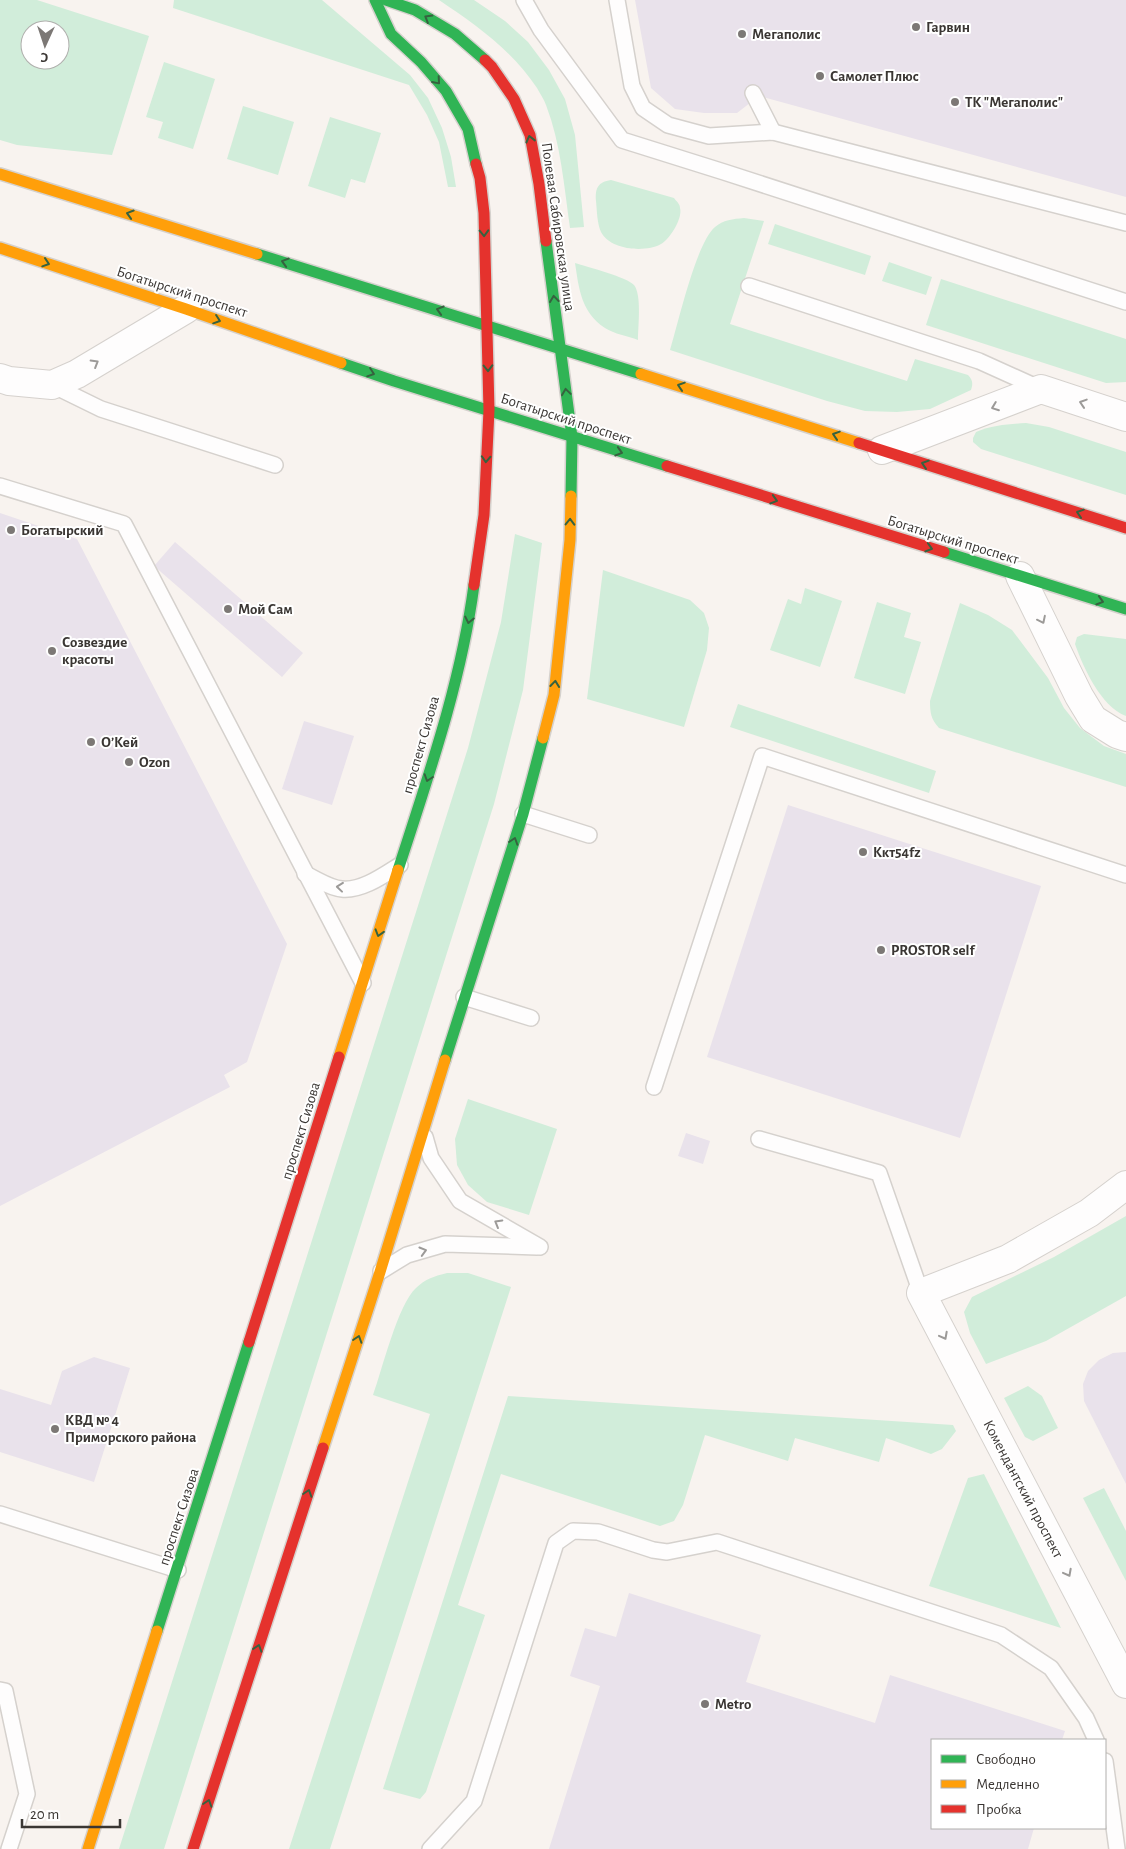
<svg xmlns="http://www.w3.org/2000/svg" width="1126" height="1849" viewBox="0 0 1126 1849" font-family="'Alegreya Sans',sans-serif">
	<rect width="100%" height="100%" fill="#f8f3ef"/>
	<g fill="#d1edda" fill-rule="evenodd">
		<path d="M0 0H37L149 36 112 155 17 145 0 140ZM30 30H60V60H30Z"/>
		<path d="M174 0H322L410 75 428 98 442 128 451 157 456 187H448L439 142 427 115 409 85 173 8Z"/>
		<path d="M439 0H474L505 21 528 42 549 70 565 99 575 135 584 227 570 228C564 186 561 144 546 105 544 99 540 94 537 88 512 50 476 25 439 0Z"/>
		<path d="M164 62 215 79 193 149 158 138 163 122 146 117Z"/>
		<path d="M243 106 294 122 278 175 227 159Z"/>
		<path d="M330 117 381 133 365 183 351 179 345 198 308 186Z"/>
		<path d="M611 180 674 198C677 202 680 204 680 208 683 218 670 239 661 244 645 253 610 250 601 232 597 223 597 211 596 201 595 188 598 182 611 180Z"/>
		<path d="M744 218 764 221 730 324 907 381 915 359 968 375C973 380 973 384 971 390L930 409 897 412 865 411 827 401 670 350C678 324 696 243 715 227 723 220 733 219 744 218Z"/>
		<path d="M775 224 871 256 865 275 768 244Z"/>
		<path d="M889 262 932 277 926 295 882 281Z"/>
		<path d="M575 263C587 267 627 277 634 285 642 295 638 327 638 340 628 336 614 334 605 328 581 312 579 289 575 263Z"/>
		<path d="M941 279 1126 339V382L1106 383 926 325Z"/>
		<path d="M1026 423 1049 427 1126 452V495L981 449 973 442V438L976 432C992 425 1009 424 1026 423Z"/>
		<path d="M515 534 542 543 523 690 494 804 164 1849H119L468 748 501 622Z"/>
		<path d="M603 570 690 600 704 613 709 628 707 650 684 727 587 699Z"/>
		<path d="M805 588 842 601 820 667 770 650 788 599 801 604Z"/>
		<path d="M877 602 911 613 904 637 921 642 905 694 854 678Z"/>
		<path d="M960 603 988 615 1012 630 1048 678 1064 708 1080 728 1104 746 1126 754V787L939 728C931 719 930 713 930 701Z"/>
		<path d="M1084 634 1126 639V716C1101 707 1083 667 1075 644L1077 637Z"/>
		<path d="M738 704 936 771 929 793 730 727Z"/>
		<path d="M468 1099 557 1129 529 1215 487 1202 468 1185 457 1165 455 1139Z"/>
		<path d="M1126 1216V1296L1046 1341 986 1364 970 1333 964 1312 972 1297 1054 1257Z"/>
		<path d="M447 1273H468L511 1287 330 1849H289L430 1414 373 1395C382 1370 398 1304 416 1288 425 1279 435 1276 447 1273Z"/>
		<path d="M1028 1386 1042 1396 1058 1428 1033 1441 1025 1437 1004 1398Z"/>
		<path d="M508 1396 953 1425 956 1431 942 1449 931 1454 886 1438 879 1462 795 1438 788 1461 705 1435 683 1505 674 1521 660 1526 501 1474 458 1605 485 1615 426 1792 420 1799 383 1789Z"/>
		<path d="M984 1474 1061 1628 929 1586 968 1478Z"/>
		<path d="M1104 1488 1126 1531V1581L1083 1498Z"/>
	</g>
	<g fill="#e9e2eb">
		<path d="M635 0H1126V197L759 96 737 113H704L675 109 651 88Z"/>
		<path d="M0 513 77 539 287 944 247 1062 224 1075 230 1087 0 1206Z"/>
		<path d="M175 542 303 653 282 677 154 566Z"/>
		<path d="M304 721 354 736 332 805 282 789Z"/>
		<path d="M788 805 1041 886 960 1138 707 1057Z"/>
		<path d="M686 1133 710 1141 703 1164 678 1156Z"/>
		<path d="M1126 1352V1484L1084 1401 1083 1384 1088 1371 1099 1360 1113 1353Z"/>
		<path d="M94 1357 130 1368 94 1482 0 1452V1389L51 1405 62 1371Z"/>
		<path d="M629 1593 761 1635 746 1682 875 1723 890 1675 1065 1731 1062 1740H932V1828H1034L1028 1849H549L600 1686 570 1676 585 1628 616 1637Z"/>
	</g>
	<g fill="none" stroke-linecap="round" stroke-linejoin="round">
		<g stroke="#d5d1cd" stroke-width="18">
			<g id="lane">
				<path d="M524 0 541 30 622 140 724 172 1126 302"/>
				<path d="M617 0 632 86 643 108 668 125 709 136 773 132 1126 223"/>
				<path d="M753 93 773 132"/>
				<path d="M749 286 979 361 1041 389"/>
				<path d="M52 385 101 409 275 465"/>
				<path d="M0 486 124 524 363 983"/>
				<path d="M523 814 589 835"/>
				<path d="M305 874C317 879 329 888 342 889 362 891 384 875 400 865"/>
				<path d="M464 997 531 1018"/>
				<path d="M654 1087 762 756 1126 875"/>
				<path d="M425 1137 431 1158 460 1201 540 1247"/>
				<path d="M759 1139 879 1173 921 1293"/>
				<path d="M381 1271 407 1255 445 1244 537 1247"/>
				<path d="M0 1514 178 1570"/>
				<path d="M0 1690 5 1691 27 1794 9 1849"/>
				<path d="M1105 1761 1117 1849"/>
				<path d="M430 1849 474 1801 556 1543 573 1531 598 1532 653 1550 667 1552 717 1542 1001 1635 1051 1668 1086 1718 1096 1740"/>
			</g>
		</g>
		<g stroke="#d5d1cd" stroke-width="30">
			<g id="street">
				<path d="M0 378 9 381 52 385 77 374 186 309"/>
				<path d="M882 450 1041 389 1126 417"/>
				<path d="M1020 576 1079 696 1093 719 1117 734 1126 737"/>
				<path d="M1126 1185 1089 1213 1008 1259 921 1293 1126 1684"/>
			</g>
		</g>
		<g stroke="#d5d1cd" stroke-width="14">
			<g id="fast">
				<path d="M375 0 391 34 421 62 446 91 468 129 476 164"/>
				<path d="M386 0 415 10 455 34 485 60"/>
				<path d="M546 241 572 437 571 496"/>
				<path d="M257 254 641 374"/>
				<path d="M341 363 394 381 667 466"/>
				<path d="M944 552 1126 609"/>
				<path d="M398 870C428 777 461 683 474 585"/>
				<path d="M445 1060 523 814 543 738"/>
				<path d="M157 1631 249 1342"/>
			</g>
		</g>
		<g stroke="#d5d1cd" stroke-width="14">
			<g id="slow">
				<path d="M0 174 257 254"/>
				<path d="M0 248 186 309 341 363"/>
				<path d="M641 374 859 443"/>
				<path d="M543 738 554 695 570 540 571 496"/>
				<path d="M339 1057 398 870"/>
				<path d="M323 1448 380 1272 445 1060"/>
				<path d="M88 1849 157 1631"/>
			</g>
		</g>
		<g stroke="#d5d1cd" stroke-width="14">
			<g id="jam">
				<path d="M485 60 492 67 514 99 530 135 539 184 546 241"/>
				<path d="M859 443 1126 528"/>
				<path d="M667 466 944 552"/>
				<path d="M474 585 484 515 489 410 484 213 480 178 476 164"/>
				<path d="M249 1342 339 1057"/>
				<path d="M193 1849 323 1448"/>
			</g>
		</g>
		<use href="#lane" stroke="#fefdfd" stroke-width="15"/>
		<use href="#street" stroke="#fefdfd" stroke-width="28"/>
		<use href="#fast" stroke="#30b455" stroke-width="11"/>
		<use href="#slow" stroke="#ff9f0a" stroke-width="11"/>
		<use href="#jam" stroke="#e5322d" stroke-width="11"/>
	</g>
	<defs><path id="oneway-chevron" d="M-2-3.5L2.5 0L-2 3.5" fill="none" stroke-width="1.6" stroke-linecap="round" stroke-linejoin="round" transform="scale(1.25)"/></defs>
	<g stroke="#36623f">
		<use href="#oneway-chevron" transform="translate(428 18) rotate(-149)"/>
		<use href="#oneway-chevron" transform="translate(437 81) rotate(49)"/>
		<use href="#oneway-chevron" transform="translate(530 139) rotate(-104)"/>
		<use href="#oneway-chevron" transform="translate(130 214) rotate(-163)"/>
		<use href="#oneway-chevron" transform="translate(484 233) rotate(88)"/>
		<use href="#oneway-chevron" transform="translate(285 262) rotate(-163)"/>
		<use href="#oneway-chevron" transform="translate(46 263) rotate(18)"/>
		<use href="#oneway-chevron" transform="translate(554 299) rotate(-97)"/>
		<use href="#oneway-chevron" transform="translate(440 310) rotate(-163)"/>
		<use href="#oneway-chevron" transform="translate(217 320) rotate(19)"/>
		<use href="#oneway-chevron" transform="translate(488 368) rotate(89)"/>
		<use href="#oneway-chevron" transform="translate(371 373) rotate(19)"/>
		<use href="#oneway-chevron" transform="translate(681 386) rotate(-162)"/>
		<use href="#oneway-chevron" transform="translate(566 392) rotate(-98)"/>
		<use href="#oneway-chevron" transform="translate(836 435) rotate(-162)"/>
		<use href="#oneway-chevron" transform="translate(619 452) rotate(17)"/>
		<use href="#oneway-chevron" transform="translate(486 459) rotate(93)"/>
		<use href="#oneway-chevron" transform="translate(925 464) rotate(-162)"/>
		<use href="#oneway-chevron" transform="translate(774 500) rotate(17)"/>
		<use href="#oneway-chevron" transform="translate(1080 513) rotate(-162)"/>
		<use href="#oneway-chevron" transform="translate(570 522) rotate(-89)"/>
		<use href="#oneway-chevron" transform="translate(929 548) rotate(17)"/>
		<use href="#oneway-chevron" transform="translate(1100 601) rotate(17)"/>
		<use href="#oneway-chevron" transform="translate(469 620) rotate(102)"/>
		<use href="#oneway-chevron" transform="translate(555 684) rotate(-84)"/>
		<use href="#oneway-chevron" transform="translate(428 778) rotate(108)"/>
		<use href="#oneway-chevron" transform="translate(514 841) rotate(-72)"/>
		<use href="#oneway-chevron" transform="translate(379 933) rotate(107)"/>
		<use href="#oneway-chevron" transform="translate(358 1339) rotate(-72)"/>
		<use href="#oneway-chevron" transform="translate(308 1493) rotate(-72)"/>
		<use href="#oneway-chevron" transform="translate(258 1648) rotate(-72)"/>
		<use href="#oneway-chevron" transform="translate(208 1803) rotate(-72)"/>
	</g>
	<g stroke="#9c9a98">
		<use href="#oneway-chevron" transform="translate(95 363) rotate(-31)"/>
		<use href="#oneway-chevron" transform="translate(1083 403) rotate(-162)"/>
		<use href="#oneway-chevron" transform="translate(995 407) rotate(159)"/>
		<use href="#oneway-chevron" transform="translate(1042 620) rotate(64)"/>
		<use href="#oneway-chevron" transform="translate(340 887) rotate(-174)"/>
		<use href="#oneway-chevron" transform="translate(498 1223) rotate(-150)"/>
		<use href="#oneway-chevron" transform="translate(423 1251) rotate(-16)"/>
		<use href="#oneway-chevron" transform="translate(944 1336) rotate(62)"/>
		<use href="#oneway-chevron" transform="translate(1068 1573) rotate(62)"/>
	</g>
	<g fill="#7c7875" stroke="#fff" stroke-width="2">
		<circle cx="916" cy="27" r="5"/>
		<circle cx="742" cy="34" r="5"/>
		<circle cx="820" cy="76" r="5"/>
		<circle cx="955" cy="102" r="5"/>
		<circle cx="11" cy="530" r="5"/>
		<circle cx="228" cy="609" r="5"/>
		<circle cx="52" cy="651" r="5"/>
		<circle cx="91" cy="742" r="5"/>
		<circle cx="129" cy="762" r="5"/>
		<circle cx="863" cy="852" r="5"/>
		<circle cx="881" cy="950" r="5"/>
		<circle cx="55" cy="1429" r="5"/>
		<circle cx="705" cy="1704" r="5"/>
	</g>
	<g text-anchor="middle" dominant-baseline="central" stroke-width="4" stroke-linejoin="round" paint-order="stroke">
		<g font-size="15" font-weight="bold" fill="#3a3633" stroke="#fff" text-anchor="start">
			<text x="926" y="27">Гарвин</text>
			<text x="752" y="34">Мегаполис</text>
			<text x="830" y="76">Самолет Плюс</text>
			<text x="965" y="102">ТК "Мегаполис"</text>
			<text x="21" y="530">Богатырский</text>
			<text x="238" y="609">Мой Сам</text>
			<text x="62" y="642">Созвездие<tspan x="62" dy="17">красоты</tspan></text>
			<text x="101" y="742">О’Кей</text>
			<text x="139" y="762">Ozon</text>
			<text x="873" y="852">Kкт54fz</text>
			<text x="891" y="950">PROSTOR self</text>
			<text x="65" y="1420">КВД № 4<tspan x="65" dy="17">Приморского района</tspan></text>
			<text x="715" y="1704">Metro</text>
		</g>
		<g font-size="15" fill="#3a3633" stroke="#fff">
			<text transform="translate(558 227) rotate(82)">Полевая Сабировская улица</text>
			<text transform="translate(182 292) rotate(18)">Богатырский проспект</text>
			<text transform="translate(566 419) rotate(18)">Богатырский проспект</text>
			<text transform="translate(953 540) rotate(17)">Богатырский проспект</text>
			<text transform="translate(421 745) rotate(-74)">проспект Сизова</text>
			<text transform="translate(301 1131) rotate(-73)">проспект Сизова</text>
			<text transform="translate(1023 1489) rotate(62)">Комендантский проспект</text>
			<text transform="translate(179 1517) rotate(-72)">проспект Сизова</text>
		</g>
	</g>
	<rect x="931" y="1739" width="175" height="90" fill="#ffffff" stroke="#b0afad"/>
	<rect x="941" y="1755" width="25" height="8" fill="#30b455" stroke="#b0afad"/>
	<text x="976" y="1764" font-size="15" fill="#3a3633">Свободно</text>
	<rect x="941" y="1780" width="25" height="8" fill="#ff9f0a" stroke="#b0afad"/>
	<text x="976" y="1789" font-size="15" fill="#3a3633">Медленно</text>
	<rect x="941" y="1805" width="25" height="8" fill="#e5322d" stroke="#b0afad"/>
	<text x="976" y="1814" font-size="15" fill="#3a3633">Пробка</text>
	<g transform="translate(45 45) rotate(183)"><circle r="24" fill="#ffffff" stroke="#b0afad"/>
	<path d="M0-4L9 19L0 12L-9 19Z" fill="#7c7875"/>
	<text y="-8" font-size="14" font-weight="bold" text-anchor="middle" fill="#3a3633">С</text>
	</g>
	<path d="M22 1819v8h98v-8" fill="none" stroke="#3a3633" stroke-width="2.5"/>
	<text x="30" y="1819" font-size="15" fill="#3a3633" stroke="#ffffff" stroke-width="4" paint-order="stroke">20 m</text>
</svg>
